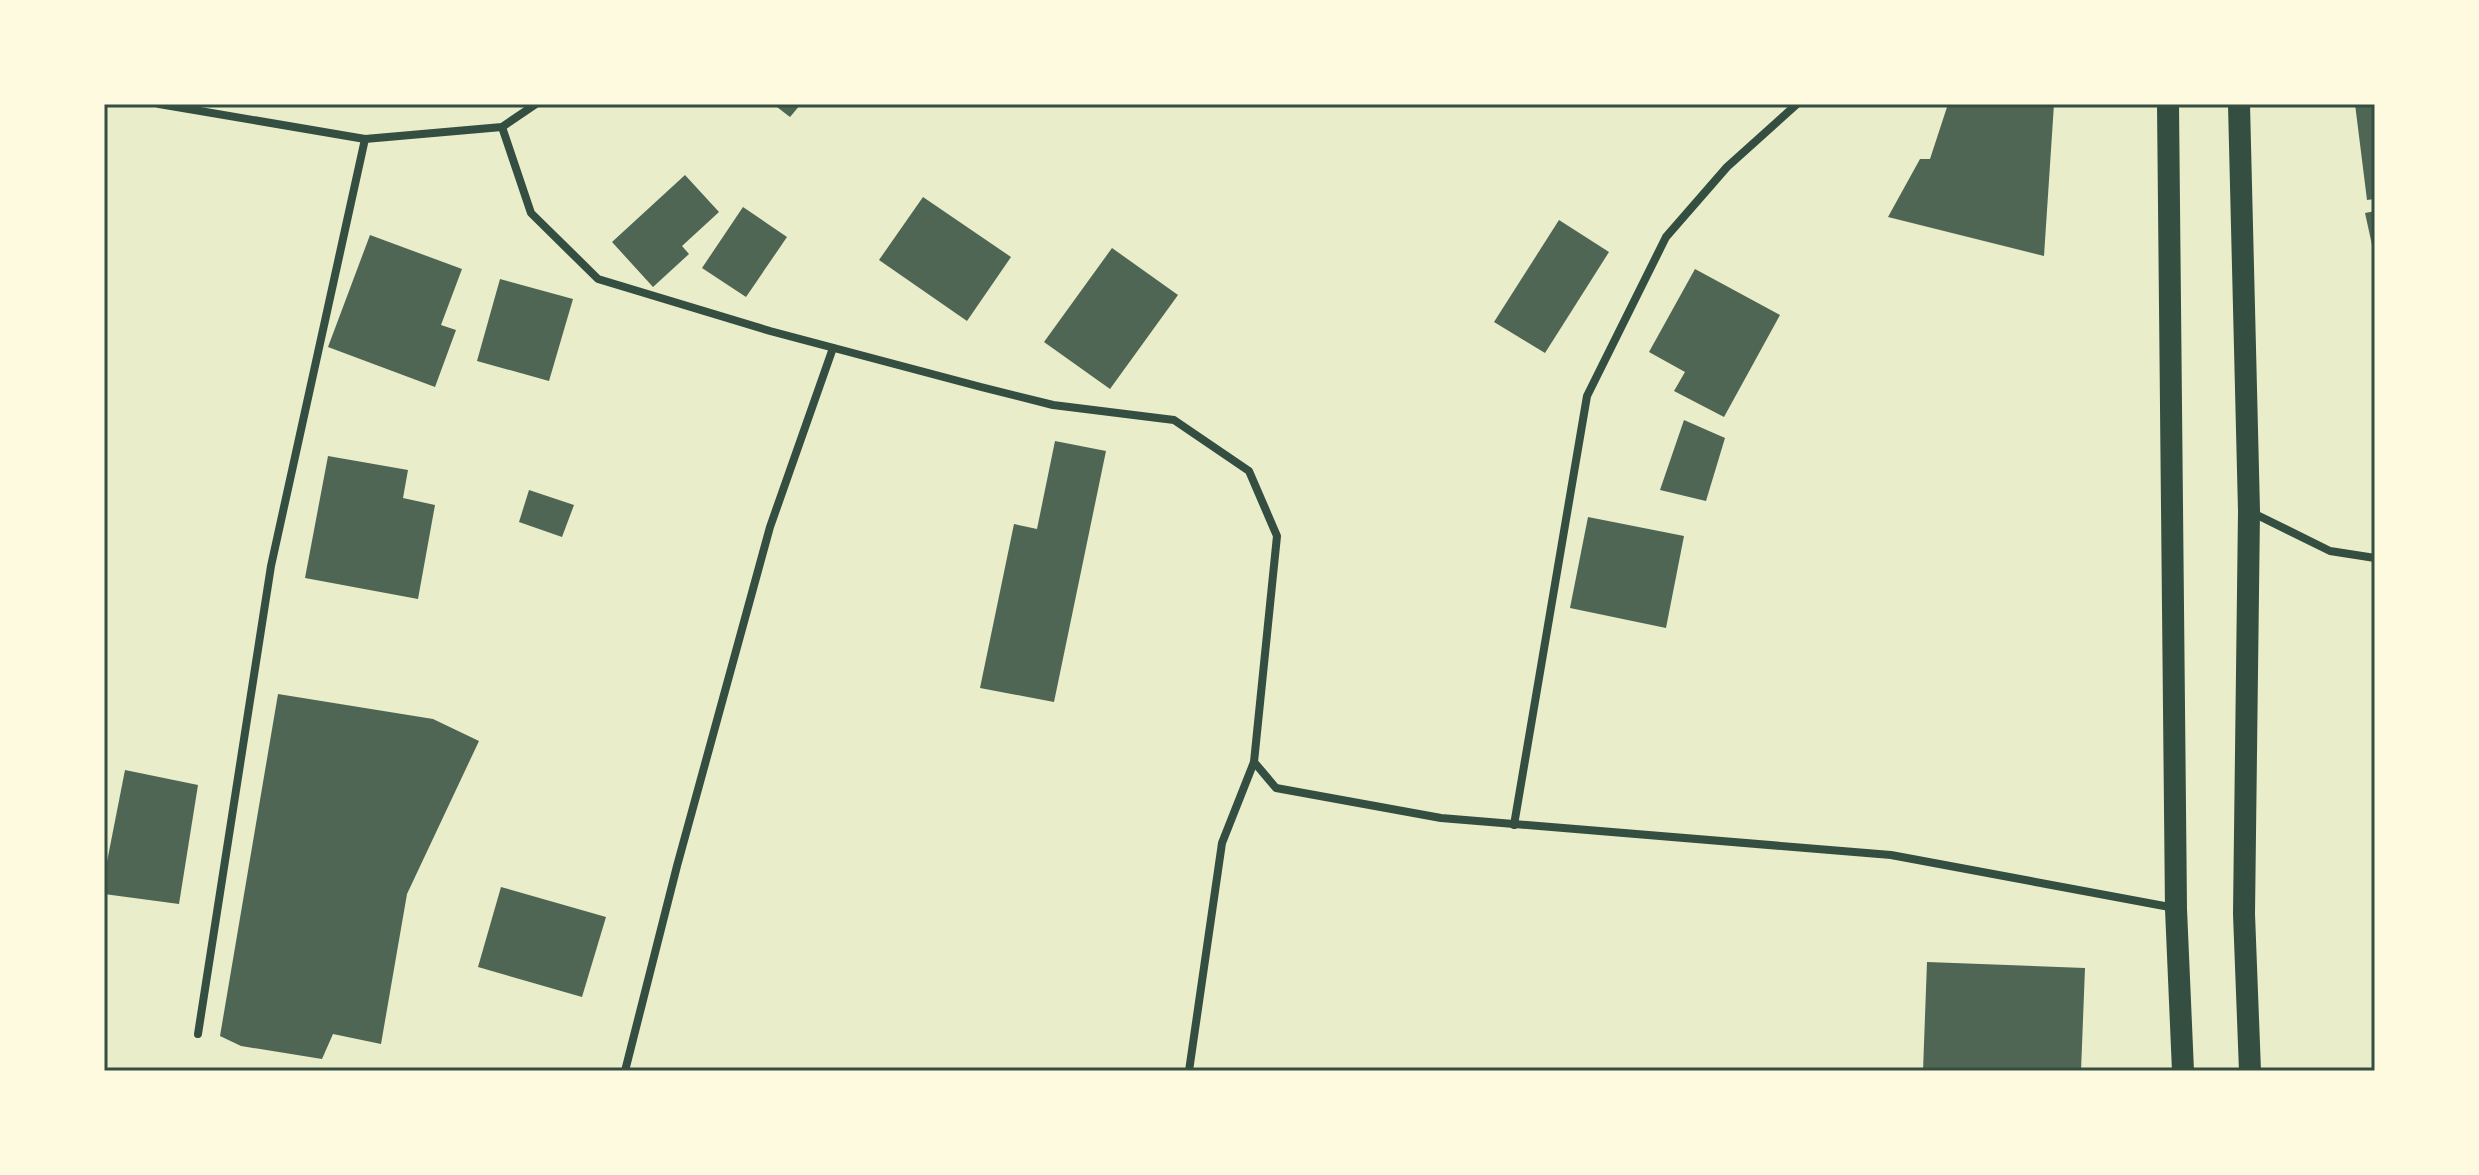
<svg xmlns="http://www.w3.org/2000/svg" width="2479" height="1175" viewBox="0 0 2479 1175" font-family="'Varela Round',sans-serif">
	<rect width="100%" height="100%" fill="#e9edc9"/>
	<g fill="#4f6655">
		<path d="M773 104H801L790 117Z"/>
		<path d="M1948 104H2054L2044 256 1888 217 1920 159H1930Z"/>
		<path d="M2355 104H2375V199L2367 200Z"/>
		<path d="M685 175 719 212 682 246 689 254 653 287 612 242Z"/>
		<path d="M923 197 1011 257 967 321 879 260Z"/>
		<path d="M743 207 787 237 746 297 702 268Z"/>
		<path d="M2375 211V254H2374L2365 213Z"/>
		<path d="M1559 220 1609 252 1545 353 1494 322Z"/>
		<path d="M370 235 462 269 441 325 456 330 435 387 328 347Z"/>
		<path d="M1112 248 1178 295 1110 389 1044 342Z"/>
		<path d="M1695 269 1780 315 1724 417 1674 391 1685 372 1649 352Z"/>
		<path d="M500 279 573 299 549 381 477 361Z"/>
		<path d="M1684 420 1725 438 1706 501 1660 490Z"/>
		<path d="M1055 441 1106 451 1054 702 980 688 1014 524 1037 529Z"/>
		<path d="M328 456 408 470 403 498 435 505 418 599 305 578Z"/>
		<path d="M529 490 574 505 562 537 519 522Z"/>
		<path d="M1588 517 1684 536 1666 628 1570 608Z"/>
		<path d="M278 694 433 719 479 741 407 894 381 1044 333 1034 322 1059 241 1046 220 1036Z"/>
		<path d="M125 770 198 785 179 904 104 894V877Z"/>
		<path d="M501 887 606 917 582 997 478 967Z"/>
		<path d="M1927 962 2085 968 2081 1071H1923Z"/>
	</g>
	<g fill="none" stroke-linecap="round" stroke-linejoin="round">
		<g stroke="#344e41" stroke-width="8">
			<path d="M159 104 365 139 502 127 536 104"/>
			<path d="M502 127 531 213 598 279 770 331 981 387 1053 405 1174 420 1249 471 1277 536 1254 762 1276 788 1441 818 1891 855 2175 908"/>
			<path d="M2253 513 2330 551 2375 558"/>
			<path d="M1514 825 1587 396 1666 237 1727 167 1797 104"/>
			<path d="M198 1034 271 566 365 139"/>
			<path d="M625 1071 677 866 770 527 833 348"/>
			<path d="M1189 1071 1222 843 1254 762"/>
		</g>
		<g stroke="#344e41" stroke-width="22">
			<path d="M2168 104 2176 909 2183 1071"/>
			<path d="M2239 104 2249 511 2244 914 2250 1071"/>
		</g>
	</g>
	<rect width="2479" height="1175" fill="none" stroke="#fefae0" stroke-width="212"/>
	<rect x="106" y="106" width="2267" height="963" fill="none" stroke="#344e41" stroke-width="3"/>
</svg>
